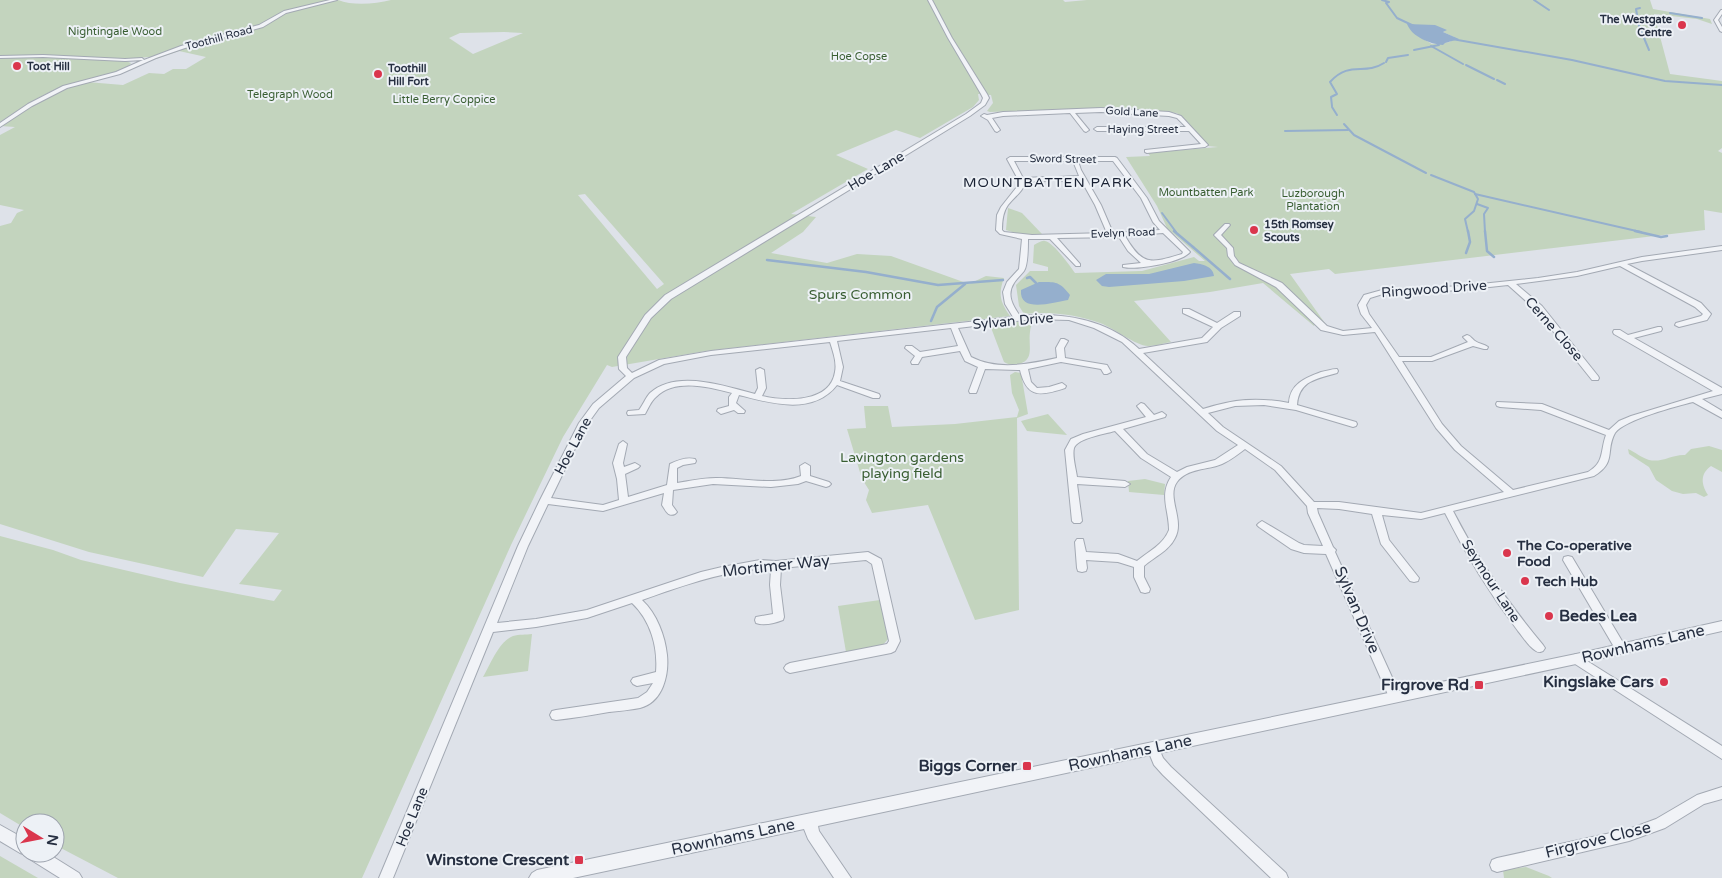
<svg xmlns="http://www.w3.org/2000/svg" width="1722" height="878" viewBox="0 0 1722 878" font-family="'Varela Round',sans-serif">
	<rect width="100%" height="100%" fill="#dee2e9"/>
	<g fill="#c3d4be" fill-rule="evenodd">
		<path d="M0 0H338C353 6 375 4 391 0H1063L1065 2 1087 0H1650L1653 9 1710 19 1712 24 1697 19 1654 14 1670 74 1722 81V148L1718 151 1722 153V213L1704 210 1705 230 1335 274 1329 269 1290 274 1327 326C1308 312 1295 292 1275 280L1278 288 1315 324 1314 326 1263 283 1210 292 1134 301 1171 342C1164 343 1156 346 1148 346 1136 346 1114 328 1100 323 1076 314 1048 311 1024 314L1019 306 1016 285 1030 271H1048V267L1033 263 1034 245C1038 243 1042 240 1045 241 1053 242 1070 266 1075 273L1142 271 1194 257 1199 261H1205L1167 228 1157 206 1126 157 1150 156 1148 153 1218 147 1208 146 1177 113 1108 108 990 112 987 111 993 103 991 95 978 94 979 100 973 107 920 138 896 130 836 155 868 169 791 214 816 217 803 232 771 253 827 263 857 254 891 256 969 284 986 276 1004 278C998 294 1000 302 1010 316L706 351 612 367 607 365 563 437 511 545 362 878H118L55 845V823H25V828L0 813V536L53 550 81 560 180 583 274 601 282 590 239 584 279 533 236 529 203 577 89 552 0 524V226L11 223 17 213 24 210 0 205V135L15 127 0 126 48 97 74 86 87 82 123 85 149 73 164 74 173 69H186L206 57 179 51 156 59 148 57 123 60 131 63C123 75 94 77 81 81 51 87 25 106 0 122ZM1445 31 1443 32 1454 37 1450 42 1432 44 1418 36ZM504 32 523 33 473 54 449 38 460 33ZM585 194 664 284 657 289 578 195Z"/>
		<path d="M1008 208 1022 213 1042 234H1019L1006 230Z"/>
		<path d="M1033 320C1032 324 1030 328 1030 332 1028 345 1035 360 1019 364 1014 366 1009 365 1004 362L990 325Z"/>
		<path d="M1015 372 1021 373 1028 414 1017 418 1019 610 975 620 928 505 872 513 866 500 869 490 862 479 847 429 866 428 864 406H888L892 427 955 424 1017 417 1019 410 1012 393 1010 375Z"/>
		<path d="M1048 414 1067 435 1027 431 1021 421Z"/>
		<path d="M1709 446 1722 450V472L1711 466C1700 474 1701 484 1708 495L1704 497 1696 493 1683 494 1672 491 1656 480 1649 467 1629 454 1628 449C1635 452 1642 458 1649 460 1662 463 1673 454 1685 455L1691 449Z"/>
		<path d="M1145 479 1165 484 1164 495 1129 492 1128 481Z"/>
		<path d="M880 600 888 639 882 646 846 652 838 606Z"/>
		<path d="M532 634 528 671 483 677C490 665 499 641 513 636 519 634 526 635 532 634Z"/>
		<path d="M0 856 38 878H0Z"/>
		<path d="M1526 867 1549 876 1552 878H1504L1503 870Z"/>
	</g>
	<g fill="#95afcd">
		<path d="M1407 24 1435 25 1447 30 1443 32 1459 39 1445 43 1443 45C1430 44 1412 37 1407 24Z"/>
		<path d="M1194 263C1202 264 1213 266 1214 276L1184 281 1109 287 1102 286 1096 280 1106 274H1149Z"/>
		<path d="M1039 282C1056 282 1059 281 1070 295L1068 300C1054 302 1019 314 1021 290Z"/>
	</g>
	<g fill="none" stroke-linecap="round" stroke-linejoin="round">
		<g stroke="#95afcd" stroke-width="2">
			<path d="M1382 0 1389 2 1386 3 1397 18 1414 26"/>
			<path d="M1534 0 1549 10"/>
			<path d="M1640 8 1636 9 1639 26 1649 50"/>
			<path d="M1670 13 1702 18"/>
			<path d="M1452 39 1572 60 1665 81 1722 85"/>
			<path d="M1431 46 1463 64"/>
			<path d="M1414 50 1439 45 1436 42"/>
			<path d="M1386 62 1388 58 1408 55"/>
			<path d="M1466 65 1494 79"/>
			<path d="M1497 80 1505 84"/>
			<path d="M1332 106 1331 97 1337 94 1330 82C1350 60 1364 76 1384 63"/>
			<path d="M1332 107 1337 115"/>
			<path d="M1344 124 1354 135 1426 173"/>
			<path d="M1285 131 1348 130"/>
			<path d="M1431 175 1474 192 1478 199 1474 211 1465 219 1468 232"/>
			<path d="M1475 194 1641 232"/>
			<path d="M1477 204 1488 208 1484 214 1485 232"/>
			<path d="M1162 213 1176 232"/>
		</g>
		<g stroke="#95afcd" stroke-width="2.5">
			<path d="M1174 231 1193 247"/>
			<path d="M1485 231 1487 251 1494 257"/>
			<path d="M1635 231 1661 237 1667 236"/>
			<path d="M1193 247 1230 279"/>
			<path d="M1466 253 1470 242 1468 231"/>
			<path d="M767 260 866 272 938 285 1003 280"/>
			<path d="M1027 278 1030 277 1036 283"/>
			<path d="M931 321 937 307 965 284"/>
		</g>
		<g stroke="#a3a9b3" stroke-width="2">
			<g id="minor">
				<path d="M330 0H337L286 13 263 27 185 48 156 58 120 74 67 88 32 106 0 127V123L28 104 63 86 116 72 143 60 125 61 43 57 0 58V56L43 55 125 59 142 58 144 60 181 46 259 25 284 11Z"/>
				<path d="M928 0H932L952 38 987 94 989 98 985 105 970 116 671 299 651 318 626 357 627 368 632 373 659 360 711 351 1013 317 1005 304 1003 292 1007 282 1019 269 1022 239 1000 234 996 230 997 215 1001 207 1020 183 1007 159 1010 157H1115L1117 158 1147 198 1159 221 1190 252C1181 263 1136 270 1123 267V265L1141 263 1128 251 1119 237 1057 238 1080 264V266H1076L1050 239H1028C1028 247 1028 265 1024 271 1021 275 1017 278 1014 283 1006 295 1013 306 1020 316 1062 312 1107 319 1139 349L1202 338 1213 327 1183 313V309H1189L1217 323 1234 312H1240V316L1221 328 1207 342 1143 353 1203 409C1234 399 1257 397 1289 403 1290 384 1305 378 1321 372 1327 371 1331 369 1337 369L1338 371 1337 373C1317 379 1299 380 1297 405L1356 422 1357 424 1356 426 1353 427 1296 410 1264 405 1235 406 1208 413 1223 427 1281 466 1314 502H1339L1421 513 1504 492 1455 450 1436 428 1375 332 1343 335 1321 330 1276 287 1235 265 1228 256 1227 248 1214 235 1225 224H1229L1230 225 1221 235 1233 248 1234 256 1239 263 1282 283 1327 326 1343 331 1372 328 1361 314 1358 305 1364 295 1382 290 1462 286 1538 278 1577 272 1642 257 1722 246V250L1642 261 1627 264 1701 303 1711 314 1707 320 1679 327 1675 325 1676 323 1701 316 1703 314 1695 307 1620 266 1577 276 1516 284 1542 306 1598 376 1599 378 1598 380H1592L1536 310 1508 285 1462 290 1383 294 1370 298 1366 305 1369 314 1399 357H1431L1468 342 1463 337 1467 335C1471 336 1472 339 1475 341 1479 344 1484 344 1488 347L1487 349H1484L1473 346 1432 361H1402L1442 424 1461 446 1513 490 1588 472C1605 462 1600 451 1606 435L1541 410 1500 407 1497 406 1496 404 1497 402 1542 404 1609 430 1619 421 1631 416 1713 391 1614 334 1613 332 1614 330H1620L1628 335 1658 327H1661L1662 329 1661 331 1634 338 1722 388V394L1702 399 1722 411V418L1693 402C1677 406 1624 420 1615 433 1605 451 1617 462 1594 476L1453 511C1478 560 1508 603 1543 645L1545 648 1543 651C1540 652 1539 653 1536 651 1529 647 1523 637 1518 631 1490 594 1466 555 1445 513L1421 519 1382 515 1389 540 1419 578 1418 581 1414 582 1410 581 1381 544 1372 514 1339 509 1317 508 1318 513 1333 547 1336 550 1335 552 1401 697 1399 701 1395 702 1391 701 1389 697 1326 554 1304 553 1291 549 1259 527 1257 525 1259 523 1262 521 1299 543 1304 545 1323 546 1308 513 1307 506 1275 470 1245 449C1238 454 1231 460 1222 464 1208 470 1187 468 1177 482 1166 497 1185 520 1175 538 1169 551 1154 557 1144 566V577L1150 589 1149 592 1145 593 1141 592 1134 577V567L1118 562 1086 560 1087 568 1086 571 1082 572 1078 571 1077 568 1075 542 1077 539H1083L1086 552 1118 554 1137 561C1149 551 1163 545 1169 530 1169 510 1159 495 1171 477L1141 458 1115 431C1105 434 1078 438 1074 448 1072 456 1076 469 1077 477L1125 481 1130 484 1125 487 1077 484 1082 521 1080 523H1074L1072 521 1065 450 1071 439 1083 434 1146 417 1137 406 1141 403 1144 404 1154 415 1162 412 1166 415 1165 417 1123 429 1147 454 1177 472 1187 467 1215 460 1238 445 1217 431 1122 342 1094 328 1069 320 1033 319 958 328 971 357C998 371 1029 364 1057 358L1056 348 1061 339H1064L1068 341 1064 348 1065 358 1107 365 1111 372 1107 374H1104L1101 369 1061 362 1028 369 1031 382 1037 388 1049 387 1062 383 1066 386 1065 388C1041 396 1027 399 1020 370L985 369 977 391 976 393H970L969 391 978 367 965 361 960 351 922 357 918 364H912L911 362 915 356 905 348 906 346H912L920 352 958 346 951 328 837 341 843 367 840 381 879 394 880 396 879 398H873L837 385C813 416 770 403 739 395L736 403 745 411 744 413H738L734 410 721 414 717 411 718 409 729 406V397L732 393C709 387 675 378 656 397 651 401 648 409 645 414L628 415 627 413 628 411 639 410C643 405 646 397 650 393 676 369 725 386 755 394L758 388 756 370 760 368 764 370 766 388 762 396C784 401 830 404 835 372 837 362 833 352 830 342L711 355 664 364 634 378 599 408 586 426 551 498 603 505 619 500 617 479 613 463 619 444 623 441 627 444 623 463 624 467 635 463 640 466 638 468 625 474 628 497 667 485 670 464C678 460 686 457 695 459L696 461 695 463 683 465 677 468V483C689 481 703 478 716 478 742 478 776 486 801 476L800 466 805 463 810 466V476L829 482 831 484 829 486 826 487 806 481 798 484 771 487 713 484 673 490 672 505 677 512 675 514C668 517 666 511 662 505L664 493 603 511 548 504 528 546 497 623 536 619 587 610 701 572 722 567 760 560 776 561 868 552 881 559 882 562 900 641 895 651 891 653 790 673 786 671 784 668 786 665 790 663 887 644 889 641 872 564 866 560 781 568 780 585 784 617 783 620C775 623 764 626 756 623L755 620 756 617 773 614 770 585 771 569C759 568 748 570 736 572 704 578 673 589 642 600 657 614 665 636 667 655 669 675 663 702 640 708 630 710 619 711 609 712 592 715 574 718 556 720L552 719 550 715 552 711 556 710 638 698 647 692 653 683 637 686 633 684 631 681 633 678 656 672C658 647 651 621 632 603L587 618 536 627 493 632 393 878H379L518 546 540 500 579 423 593 404 626 376 619 369 618 357 645 315 665 295 966 114 981 103 983 98 981 94 948 38ZM1014 161H1073L1079 176 1058 177 1055 179 1058 181 1081 180 1095 205 1107 233 1032 235 1004 232 1002 230C1002 221 1003 212 1008 205 1014 197 1024 191 1025 182L1047 181 1050 179 1047 177 1023 178ZM1078 161H1113L1141 198 1153 222 1160 230 1113 233 1101 205 1081 170ZM1163 233 1183 252 1182 254C1151 263 1143 267 1125 236Z"/>
				<path d="M1721 10H1722V14L1718 20 1722 27V32L1720 31 1714 20Z"/>
				<path d="M1101 108 1169 112 1181 116 1208 145 1205 147 1147 153 1145 152V150L1201 144 1189 131H1097L1094 129 1097 127H1186L1177 118 1169 116 1101 112 1075 113 1089 130 1086 132 1084 131 1070 113 1003 116 992 118 1000 130 997 132 995 131 988 120 981 116 984 114 987 115 1003 112Z"/>
				<path d="M1568 556 1572 557 1625 646 1627 649 1625 652 1621 654 1617 652 1563 560 1564 557Z"/>
				<path d="M1576 654 1722 746V759L1572 662 1570 659 1572 656Z"/>
				<path d="M1153 743 1157 744 1163 758 1171 767 1286 873 1288 878H1271L1163 775 1154 765 1147 748 1149 744Z"/>
				<path d="M1722 787V799L1704 804 1665 828 1629 841 1497 872 1492 870 1490 865 1492 860 1497 858 1629 829 1656 819 1697 795Z"/>
			</g>
		</g>
		<g stroke="#a3a9b3" stroke-width="2">
			<g id="tertiary">
				<path d="M1722 621V631L1576 664 818 826 819 831 851 878H834L808 839 804 829 573 878H529L532 873 537 870 1576 654Z"/>
				<path d="M0 825 25 839V853H47L79 873 82 878H60L28 858 26 855 20 853 0 841Z"/>
			</g>
		</g>
		<use href="#minor" fill="#f1f3f7" fill-rule="evenodd"/>
		<use href="#tertiary" fill="#f1f3f7" fill-rule="evenodd"/>
	</g>
	<g fill="#da364d" stroke="#edf1f6" stroke-width="2">
		<circle cx="1682" cy="25" r="5"/>
		<circle cx="17" cy="66" r="5"/>
		<circle cx="378" cy="74" r="5"/>
		<circle cx="1254" cy="230" r="5"/>
		<circle cx="1507" cy="553" r="5"/>
		<circle cx="1525" cy="581" r="5"/>
		<circle cx="1549" cy="616" r="5"/>
		<circle cx="1664" cy="682" r="5"/>
		<rect x="1474" y="680" width="10" height="10" rx="2.5"/>
		<rect x="1022" y="761" width="10" height="10" rx="2.5"/>
		<rect x="574" y="855" width="10" height="10" rx="2.5"/>
	</g>
	<g text-anchor="middle" dominant-baseline="central" stroke-width="4" stroke-linejoin="round" paint-order="stroke">
		<g font-size="11" font-weight="bold" fill="#262f41" stroke="#edf1f6" text-anchor="start">
			<text x="1672" y="19" text-anchor="end">The Westgate<tspan x="1672" dy="13">Centre</tspan></text>
			<text x="27" y="66">Toot Hill</text>
			<text x="388" y="68">Toothill<tspan x="388" dy="13">Hill Fort</tspan></text>
			<text x="1264" y="224">15th Romsey<tspan x="1264" dy="13">Scouts</tspan></text>
		</g>
		<g font-size="11" fill="#395e32" stroke="#edf1f6">
			<text x="115" y="31">Nightingale Wood</text>
			<text x="859" y="56">Hoe Copse</text>
			<text x="290" y="94">Telegraph Wood</text>
			<text x="444" y="99">Little Berry Coppice</text>
			<text x="1206" y="192">Mountbatten Park</text>
			<text x="1313" y="193">Luzborough<tspan x="1313" dy="13">Plantation</tspan></text>
		</g>
		<g font-size="11" fill="#262f41" stroke="#edf1f6">
			<text transform="translate(219 38) rotate(-15)">Toothill Road</text>
			<text transform="translate(1132 112) rotate(3)">Gold Lane</text>
			<text x="1143" y="129">Haying Street</text>
			<text transform="translate(1063 159) rotate(1)">Sword Street</text>
			<text transform="translate(1123 233) rotate(-2)">Evelyn Road</text>
		</g>
		<g font-size="14" fill="#262f41" stroke="#edf1f6">
			<text transform="translate(876 171) rotate(-31)">Hoe Lane</text>
			<text transform="translate(1434 289) rotate(-4)">Ringwood Drive</text>
			<text transform="translate(1013 321) rotate(-5)">Sylvan Drive</text>
			<text transform="translate(1554 329) rotate(49)">Cerne Close</text>
			<text transform="translate(573 446) rotate(-62)">Hoe Lane</text>
			<text transform="translate(1491 581) rotate(57)">Seymour Lane</text>
			<text transform="translate(412 817) rotate(-68)">Hoe Lane</text>
		</g>
		<g font-size="14" letter-spacing="1" fill="#182032" stroke="#edf1f6">
			<text x="1048" y="182">MOUNTBATTEN PARK</text>
		</g>
		<g font-size="14" fill="#395e32" stroke="#edf1f6">
			<text x="860" y="294">Spurs Common</text>
			<text x="902" y="457">Lavington gardens<tspan x="902" dy="16">playing field</tspan></text>
		</g>
		<g font-size="14" font-weight="bold" fill="#262f41" stroke="#edf1f6" text-anchor="start">
			<text x="1517" y="545">The Co-operative<tspan x="1517" dy="16">Food</tspan></text>
			<text x="1535" y="581">Tech Hub</text>
		</g>
		<g font-size="16" fill="#262f41" stroke="#edf1f6">
			<text transform="translate(776 566) rotate(-6)">Mortimer Way</text>
			<text transform="translate(1357 610) rotate(67)">Sylvan Drive</text>
			<text transform="translate(1643 644) rotate(-13)">Rownhams Lane</text>
			<text transform="translate(1130 753) rotate(-12)">Rownhams Lane</text>
			<text transform="translate(733 837) rotate(-12)">Rownhams Lane</text>
			<text transform="translate(1598 840) rotate(-14)">Firgrove Close</text>
		</g>
		<g font-size="16" font-weight="bold" fill="#262f41" stroke="#edf1f6" text-anchor="end">
			<text x="1559" y="616" text-anchor="start">Bedes Lea</text>
			<text x="1654" y="682">Kingslake Cars</text>
			<text x="1469" y="685">Firgrove Rd</text>
			<text x="1017" y="766">Biggs Corner</text>
			<text x="569" y="860">Winstone Crescent</text>
		</g>
	</g>
	<g transform="translate(40 838) rotate(100)"><circle r="24" fill="#edf1f6" stroke="#9da3ae"/>
	<path d="M0-4L9 19L0 12L-9 19Z" fill="#da364d"/>
	<text y="-8" font-size="14" font-weight="bold" text-anchor="middle" fill="#262f41">N</text>
	</g>
</svg>
